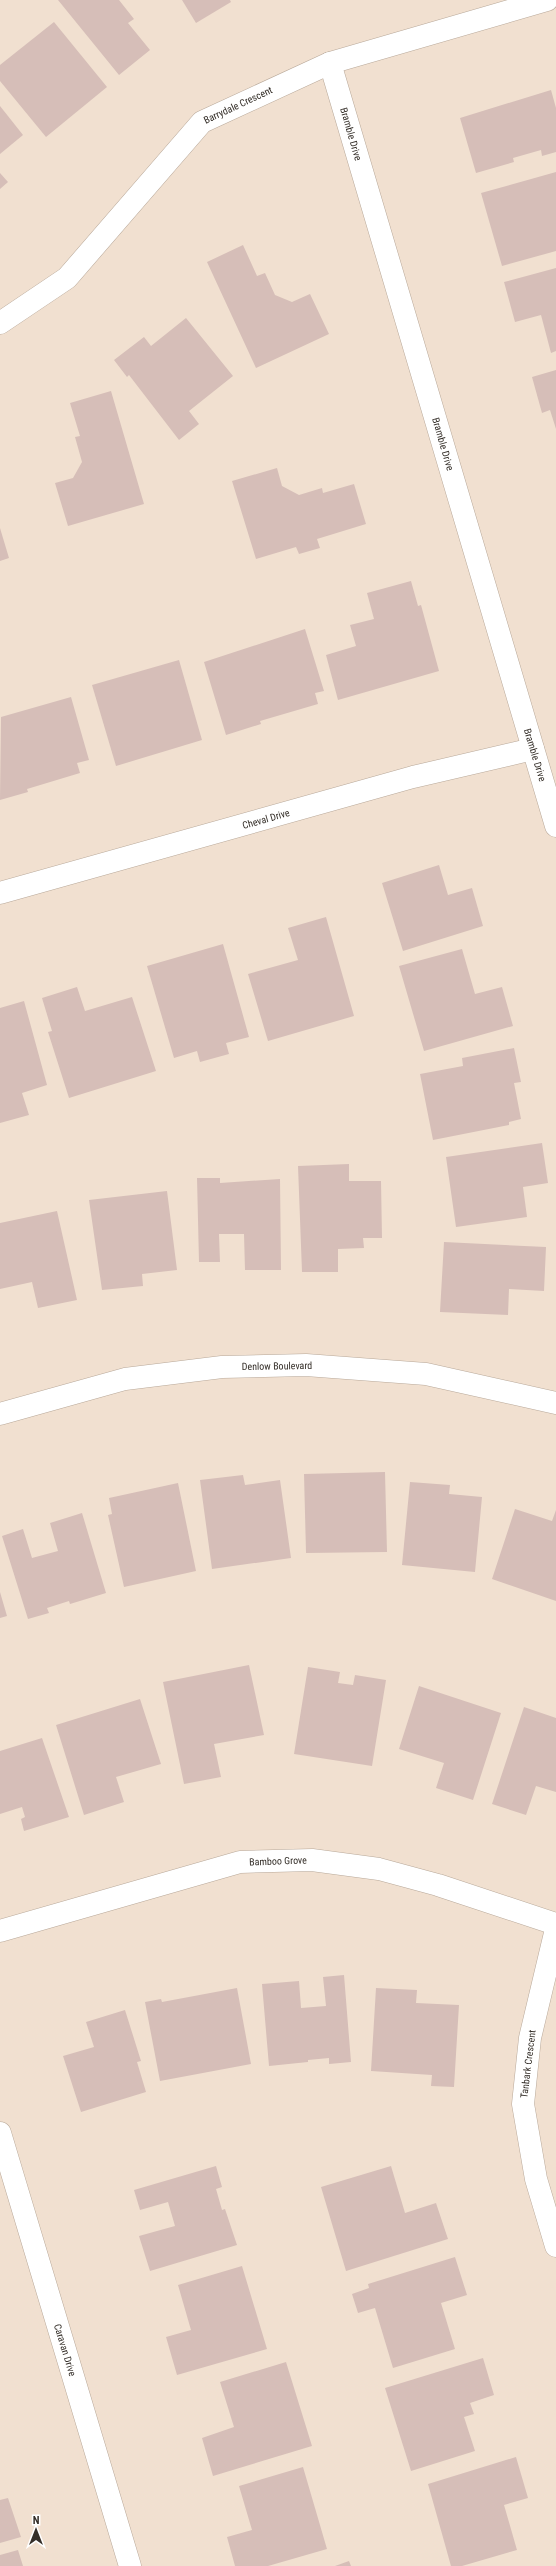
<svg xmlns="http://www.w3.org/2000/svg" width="556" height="2566" viewBox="0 0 556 2566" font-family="'Roboto Condensed',sans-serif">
	<rect width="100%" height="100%" fill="#f1e0d0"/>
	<g fill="#d6beb8">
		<path d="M58 0H119L134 19 128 23 150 50 119 75Z"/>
		<path d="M182 0H230L231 2 196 23Z"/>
		<path d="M54 22 107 87 46 137 0 81V65Z"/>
		<path d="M551 90 556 108V152L542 156 541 150 513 158 514 162 476 173 460 118Z"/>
		<path d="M0 106 23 135 0 154Z"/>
		<path d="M556 172V251L502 266 481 193Z"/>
		<path d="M0 173 8 182 0 189Z"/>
		<path d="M243 245 257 276 265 273 275 295 292 302 310 294 329 334 256 368 207 262Z"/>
		<path d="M556 268V351L551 353 541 315 515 322 504 282Z"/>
		<path d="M186 318 233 376 189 411 199 424 179 440 129 375 127 377 114 360 144 337 151 346Z"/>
		<path d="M556 370V429L550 410 542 413 532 377Z"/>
		<path d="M111 391 144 504 68 526 55 483 73 478 82 462 75 437 80 436 70 403Z"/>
		<path d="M277 468 282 486 299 495 322 488 323 493 354 484 366 524 317 539 320 548 299 554 296 547 256 559 232 481Z"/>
		<path d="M0 528 9 558 0 561Z"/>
		<path d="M411 581 418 606 421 605 439 671 338 700 326 655 356 646 350 625 374 619 367 593Z"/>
		<path d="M305 629 324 691 315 693 318 704 260 721 261 724 226 735 204 662Z"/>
		<path d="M179 660 202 740 116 766 92 685Z"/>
		<path d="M71 697 89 760 77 763 80 773 27 789 28 792 0 800 1 717Z"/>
		<path d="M439 865 448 895 472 888 483 926 403 951 382 883Z"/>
		<path d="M326 917 354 1016 268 1041 248 974 298 960 288 928Z"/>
		<path d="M223 944 249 1037 226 1043 229 1054 200 1062 197 1051 174 1058 147 966Z"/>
		<path d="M462 949 475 994 502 987 513 1026 424 1051 399 966Z"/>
		<path d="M77 987 85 1011 132 997 156 1071 69 1098 48 1032 52 1031 42 998Z"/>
		<path d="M24 1001 47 1085 22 1093 29 1115 0 1123V1008Z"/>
		<path d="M514 1048 521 1082 514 1083 521 1119 509 1122V1125L433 1140 420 1074 463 1066 462 1058Z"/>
		<path d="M542 1143 548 1183 523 1187 527 1217 456 1227 446 1157Z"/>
		<path d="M349 1164V1181H381L382 1238H363L364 1248 338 1249V1272H302L298 1166Z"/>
		<path d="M197 1178H220V1183L280 1179 281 1270H245L244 1234H219L220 1262H199Z"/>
		<path d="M167 1191 177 1270 142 1274 143 1286 102 1290 89 1200Z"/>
		<path d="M57 1211 77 1300 38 1308 32 1282 0 1289V1223Z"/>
		<path d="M444 1242 546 1247 544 1291 509 1289 508 1315 440 1312Z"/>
		<path d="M385 1472 387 1552 306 1553 304 1474Z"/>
		<path d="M243 1475 245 1485 280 1480 291 1558 212 1569 200 1480Z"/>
		<path d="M410 1482 450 1485 449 1494 482 1497 475 1572 402 1565Z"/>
		<path d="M178 1483 196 1571 124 1587 108 1515 112 1514 109 1498Z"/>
		<path d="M515 1509 552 1521 556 1510V1601L492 1579Z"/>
		<path d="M82 1513 106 1593 70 1604 69 1601 47 1608 49 1613 28 1619 2 1536 23 1529 32 1558 58 1551 50 1523Z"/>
		<path d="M0 1592 7 1616 0 1618Z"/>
		<path d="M249 1665 264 1735 214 1744 221 1777 184 1784 163 1682Z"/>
		<path d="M308 1667 340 1672 338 1683 353 1685 355 1675 386 1680 372 1766 294 1754Z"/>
		<path d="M419 1686 501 1713 473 1800 436 1788 444 1763 399 1749Z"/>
		<path d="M140 1699 161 1764 116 1777 124 1802 84 1815 56 1725Z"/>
		<path d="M524 1707 556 1718V1792L536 1786 526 1815 492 1804Z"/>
		<path d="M42 1738 69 1817 24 1831 21 1819 25 1817 22 1807 0 1814V1751Z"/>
		<path d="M344 1975 351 2062 329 2064V2058L308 2060V2062L269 2066 262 1984 299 1981 301 2008 326 2006 323 1977Z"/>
		<path d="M237 1988 251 2064 160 2081 145 2002 161 1999 162 2002Z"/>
		<path d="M376 1988 417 1990 416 2003 459 2005 454 2087 431 2086 432 2075 371 2071Z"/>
		<path d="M125 2010 141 2061 137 2062 146 2092 81 2112 63 2056 94 2047 86 2022Z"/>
		<path d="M216 2166 222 2187 216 2189 222 2210 225 2209 237 2245 150 2271 139 2236 175 2226 168 2202 140 2210 134 2190Z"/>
		<path d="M391 2166 405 2213 436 2203 448 2239 346 2271 321 2187Z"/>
		<path d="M455 2257 467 2295 441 2303 455 2349 393 2368 375 2308 358 2313 352 2294 369 2288 368 2284Z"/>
		<path d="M242 2266 267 2349 177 2375 166 2337 191 2330 178 2285Z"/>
		<path d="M483 2358 494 2395 470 2403 474 2414 464 2417 475 2451 411 2471 385 2388Z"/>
		<path d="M286 2362 312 2446 213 2476 202 2438 234 2427 220 2382Z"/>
		<path d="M516 2457 528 2498 504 2505 517 2550 462 2566H451L428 2484Z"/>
		<path d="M303 2467 327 2549 268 2566H235L227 2537 252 2530 239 2486Z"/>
		<path d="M8 2498 21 2537 0 2543V2500Z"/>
		<path d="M18 2550 23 2566H0V2555Z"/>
		<path d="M349 2561 351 2566H335Z"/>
	</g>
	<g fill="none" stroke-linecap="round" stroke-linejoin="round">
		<g stroke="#b8a899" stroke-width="23">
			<g id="minor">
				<path d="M330 63 556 826"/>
				<path d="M0 323 67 278 202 122 330 63 547 0"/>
				<path d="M0 893 413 777 533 749"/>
				<path d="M0 1414 125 1379 222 1367 306 1365 426 1374 556 1403"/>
				<path d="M556 1929 530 2038 523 2104 536 2179 556 2246"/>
				<path d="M0 1931 240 1862 312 1860 379 1869 438 1885 556 1924"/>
				<path d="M0 2133 130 2566"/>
			</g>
		</g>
		<use href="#minor" stroke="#fff" stroke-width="22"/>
	</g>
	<g text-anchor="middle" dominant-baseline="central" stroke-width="4" stroke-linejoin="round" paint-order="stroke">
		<g font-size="10" fill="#342e28" stroke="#fff">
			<text transform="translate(238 105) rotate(-25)">Barrydale Crescent</text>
			<text transform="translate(351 134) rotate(74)">Bramble Drive</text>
			<text transform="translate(443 444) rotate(74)">Bramble Drive</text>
			<text transform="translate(535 755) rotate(73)">Bramble Drive</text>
			<text transform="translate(266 819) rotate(-16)">Cheval Drive</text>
			<text transform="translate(277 1366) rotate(-1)">Denlow Boulevard</text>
			<text transform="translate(278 1861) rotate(-2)">Bamboo Grove</text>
			<text transform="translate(528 2064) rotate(-83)">Tanbark Crescent</text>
			<text transform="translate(65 2350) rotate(73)">Caravan Drive</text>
		</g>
	</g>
	<g transform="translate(36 2530)" stroke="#ffffff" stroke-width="3" paint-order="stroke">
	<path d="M0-3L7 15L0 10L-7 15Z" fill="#342e28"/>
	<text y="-6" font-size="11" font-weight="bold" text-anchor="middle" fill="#342e28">N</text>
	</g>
</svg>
